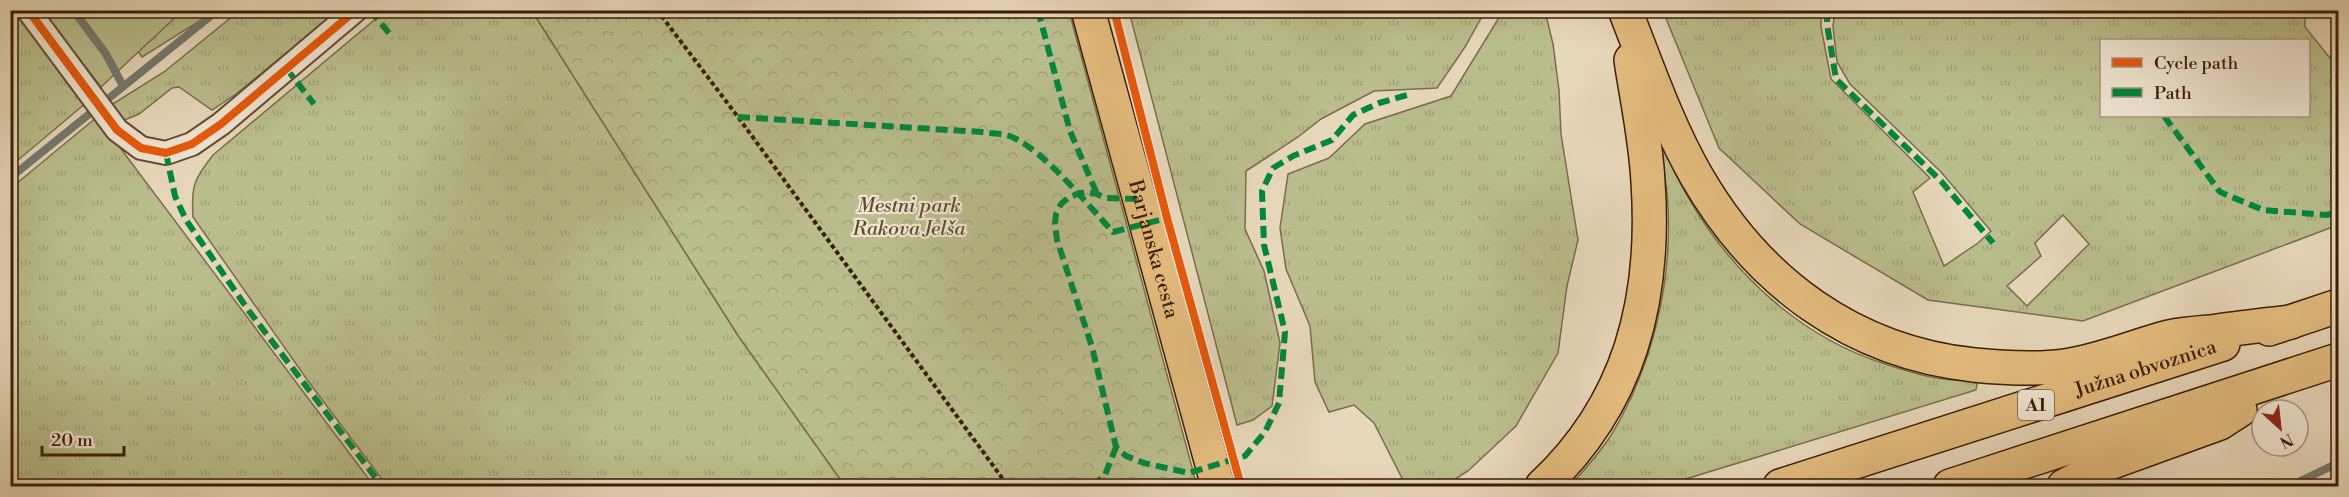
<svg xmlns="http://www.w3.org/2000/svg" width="2349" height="497" viewBox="0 0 2349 497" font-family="'Libre Bodoni',serif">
	<defs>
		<pattern id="grass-tufts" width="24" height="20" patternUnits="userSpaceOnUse" patternTransform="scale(1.5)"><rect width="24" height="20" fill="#babe8d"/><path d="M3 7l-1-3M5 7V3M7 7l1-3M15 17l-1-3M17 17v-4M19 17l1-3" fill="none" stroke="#a1a378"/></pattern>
		<pattern id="park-crowns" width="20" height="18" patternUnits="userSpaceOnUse" patternTransform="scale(1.5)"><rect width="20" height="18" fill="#babe8d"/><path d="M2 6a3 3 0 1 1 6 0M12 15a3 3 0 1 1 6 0" fill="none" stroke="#a1a378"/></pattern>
	</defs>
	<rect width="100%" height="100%" fill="#e8d8bb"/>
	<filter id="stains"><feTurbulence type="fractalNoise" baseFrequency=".00333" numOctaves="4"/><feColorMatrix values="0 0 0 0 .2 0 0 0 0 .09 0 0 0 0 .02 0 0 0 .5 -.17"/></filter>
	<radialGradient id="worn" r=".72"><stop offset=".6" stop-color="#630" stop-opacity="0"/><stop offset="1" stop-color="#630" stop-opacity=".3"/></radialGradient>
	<g fill="url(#grass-tufts)" stroke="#7a6e4a" stroke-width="1.5" fill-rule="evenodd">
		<path d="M15 10 86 103 11 166 10 11Z"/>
		<path d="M111 11H203L206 17 142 57Z"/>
		<path d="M239 11H338L236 94 212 110 179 87 172 88 139 114 122 121 111 105 164 72Z"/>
		<path d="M385 11H532L739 337 845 486H387L308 381 193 217C191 186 194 179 213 155Z"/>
		<path d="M1129 11H1485L1465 47 1437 88 1374 91 1321 119 1298 137 1246 171 1245 229 1264 271 1280 343 1272 406 1253 420 1237 425Z"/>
		<path d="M1503 11H1545L1553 44 1559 90 1561 134 1578 240 1567 286 1558 353 1516 426 1468 471 1444 486H1406L1374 423 1354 405 1329 412 1315 382 1310 326 1286 269 1280 228 1288 174 1329 158 1365 124 1451 96Z"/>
		<path d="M1663 11H1821V27L1831 79 1930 178 1913 192 1944 266 1978 243 1991 231 1941 172 1850 84 1837 62 1833 26 1835 11H2309L2305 19V27L2338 68V225L2083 321 1928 300 1800 224 1719 148ZM2102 40H2308V116H2102ZM2063 215 2089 244 2027 306 2007 286 2041 256 2035 243Z"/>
		<path d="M97 117 374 486H11V188Z"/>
		<path d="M1657 130C1695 235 1776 329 1885 364 1907 371 1931 379 1956 380 1963 380 1971 379 1977 384L1976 390 1663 486H1570C1585 469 1601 452 1613 432 1652 366 1672 284 1668 207 1667 181 1661 155 1657 130Z"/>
	</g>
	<path fill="url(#park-crowns)" stroke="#7a6e4a" stroke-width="1.5" d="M532 11H1069L1197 486H845L739 337Z"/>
	<path fill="#babe8d" stroke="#7a6e4a" stroke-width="1.5" d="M42 11H182L101 87Z"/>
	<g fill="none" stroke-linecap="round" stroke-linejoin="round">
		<g stroke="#737a71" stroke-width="8">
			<path d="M73 10 106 54 123 86"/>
			<path d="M10 178 218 10"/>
			<path d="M2290 486 2338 463"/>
		</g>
		<g stroke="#664c33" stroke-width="26">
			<path id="minor" d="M28 10 117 130 141 148 166 153 192 144 221 124 356 10"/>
		</g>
		<g stroke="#3a1d06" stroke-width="36">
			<g id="primary">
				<path id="s1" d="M1088 10 1218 486"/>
			</g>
		</g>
		<g stroke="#3a1d06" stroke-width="36">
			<g id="motorway">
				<path d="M1625 10C1647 66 1667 125 1697 177 1758 282 1852 352 1974 365 2004 368 2034 370 2064 366 2101 361 2134 346 2169 337 2182 334 2196 333 2210 332 2237 328 2264 325 2291 322"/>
				<path d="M2269 329 2338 306"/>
				<path d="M1542 486C1630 404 1656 300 1648 182 1646 141 1637 100 1631 60"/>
				<path id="s2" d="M1780 486 2223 344"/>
				<path d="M1950 486 2338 360"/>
				<path d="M2064 486 2104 465 2220 423 2240 410"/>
			</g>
		</g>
		<path stroke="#3a1d06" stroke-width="4" stroke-dasharray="4.5 3" stroke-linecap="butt" d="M657 10 738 117 1008 486"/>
		<use href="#minor" stroke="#f0e6d3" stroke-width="22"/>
		<use href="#primary" stroke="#e4bc7e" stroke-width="33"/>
		<use href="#motorway" stroke="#e4bc7e" stroke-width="33"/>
		<g stroke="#00873e" stroke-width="6" stroke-dasharray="12 6" stroke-linecap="butt">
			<path d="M370 10 393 38"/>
			<path d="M1038 10 1070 131 1097 194"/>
			<path d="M1827 10V24L1836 79 1941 181 1993 243"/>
			<path d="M286 68 314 104"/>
			<path d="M2164 116 2220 192 2263 210 2326 215 2338 212"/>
			<path d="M738 117 982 132C992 134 1005 133 1014 138 1045 152 1089 206 1113 232L1167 218"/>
			<path d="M166 153 175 196 186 220 249 311 382 486"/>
			<path d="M1137 199 1105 198 1097 194 1086 192 1077 194 1068 198 1061 204 1056 214 1055 224 1057 240 1092 347 1116 447 1126 456 1144 463 1189 473 1245 456 1265 432 1279 403 1285 332 1264 245 1262 191 1273 168 1293 156 1332 140 1353 115 1379 103 1411 94"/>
			<path d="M1092 486 1105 475 1116 447"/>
		</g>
		<g stroke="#f0e6d3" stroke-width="11">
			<g id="cycleway">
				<path d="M28 10 117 130 141 148 166 153 192 144 221 124 356 10"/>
				<path d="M1114 10 1167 218 1241 486"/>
			</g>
		</g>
		<use href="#cycleway" stroke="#e8590c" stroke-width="8"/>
	</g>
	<g text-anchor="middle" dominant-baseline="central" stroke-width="4.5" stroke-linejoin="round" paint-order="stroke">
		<rect fill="#f0e6d3" stroke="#715944" stroke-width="1.5" x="2018" y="390" width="36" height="30" rx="4.5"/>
		<g font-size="18" font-weight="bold" fill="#3a1d06">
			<text x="2036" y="405">A1</text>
		</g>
		<g font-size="20" font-style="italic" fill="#604d2e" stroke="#f0e6d3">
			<text x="909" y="206">Mestni park<tspan x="909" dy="23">Rakova Jelša</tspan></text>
		</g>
		<g font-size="20" fill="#3a1d06" stroke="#f0e6d3">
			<text stroke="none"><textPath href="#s1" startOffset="248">Barjanska cesta</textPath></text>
			<text stroke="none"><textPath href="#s2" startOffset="384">Južna obvoznica</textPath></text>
		</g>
	</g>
	<rect width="2349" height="497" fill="none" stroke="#e8d8bb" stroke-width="36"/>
	<rect x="12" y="12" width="2325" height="473" fill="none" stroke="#3a1d06" stroke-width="3"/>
	<rect x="18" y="18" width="2313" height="461" fill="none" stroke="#3a1d06" stroke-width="1.5"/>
	<rect x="2100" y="39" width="210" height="78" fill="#f0e6d3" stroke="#a79681" stroke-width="1.5"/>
	<rect x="2112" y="58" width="30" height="9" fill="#e8590c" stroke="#a79681" stroke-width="1.5"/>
	<text x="2154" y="69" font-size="18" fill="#3a1d06">Cycle path</text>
	<rect x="2112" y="88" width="30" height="9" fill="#00873e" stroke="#a79681" stroke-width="1.5"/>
	<text x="2154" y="99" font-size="18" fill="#3a1d06">Path</text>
	<g transform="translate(2280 428) rotate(153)"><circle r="28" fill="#f0e6d3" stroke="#a79681" stroke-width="1.5"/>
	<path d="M0-4.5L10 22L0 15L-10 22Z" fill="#8f2418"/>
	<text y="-9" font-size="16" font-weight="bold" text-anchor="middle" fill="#3a1d06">N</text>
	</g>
	<path d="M42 446v9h82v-9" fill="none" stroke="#3a1d06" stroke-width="3"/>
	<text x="51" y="446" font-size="18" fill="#3a1d06" stroke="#f0e6d3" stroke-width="4.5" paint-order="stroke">20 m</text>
	<rect width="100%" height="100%" filter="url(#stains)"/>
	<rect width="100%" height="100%" fill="url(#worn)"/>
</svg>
